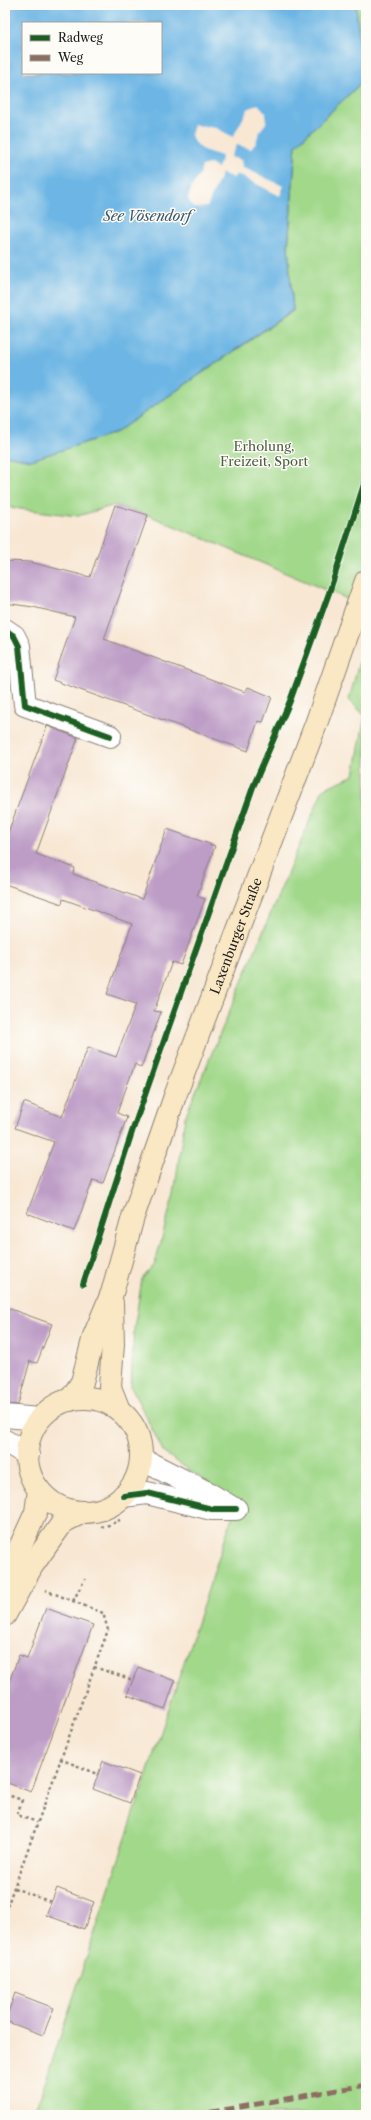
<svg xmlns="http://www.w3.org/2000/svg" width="371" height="2120" viewBox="0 0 371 2120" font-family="'Libre Caslon Text',serif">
	<rect width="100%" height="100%" fill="#fdfcf7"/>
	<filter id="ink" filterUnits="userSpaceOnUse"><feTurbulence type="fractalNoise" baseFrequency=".025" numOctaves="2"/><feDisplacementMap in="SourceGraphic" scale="8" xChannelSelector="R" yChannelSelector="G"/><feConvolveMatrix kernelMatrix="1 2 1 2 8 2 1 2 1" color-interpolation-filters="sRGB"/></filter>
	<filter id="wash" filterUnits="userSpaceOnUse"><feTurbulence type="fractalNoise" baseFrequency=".012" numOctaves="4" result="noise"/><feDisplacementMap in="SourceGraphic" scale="16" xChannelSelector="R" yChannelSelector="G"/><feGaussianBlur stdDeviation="0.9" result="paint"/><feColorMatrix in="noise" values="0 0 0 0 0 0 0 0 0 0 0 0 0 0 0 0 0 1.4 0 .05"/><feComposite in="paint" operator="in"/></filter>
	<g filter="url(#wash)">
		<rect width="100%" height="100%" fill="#f8e7d3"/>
		<g fill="#a1d88a" stroke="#5e7a53">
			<path d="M356 5H366V579L359 604 148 515 115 505 78 516 5 507V455L31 460 115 433 293 311 288 250 296 145 363 81Z"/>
			<path d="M366 636V2115H26L38 2104 237 1502 164 1453 131 1387 134 1329 142 1279 155 1264 174 1193 185 1117 323 789 354 775 365 716 349 700Z"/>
		</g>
		<path fill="#6cb5e4" stroke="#446880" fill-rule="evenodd" d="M5 5H356L363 81 296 145 288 246 293 310 115 433 31 460 5 455ZM23 23H161V73H23Z"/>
		<path fill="#f8e7d3" d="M258 104 266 113V123L259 132 256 143 251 149 237 145 230 157 241 160 242 167 283 186 280 196 237 174 233 178 222 173 207 207 194 208 188 199 191 188 200 174 202 166 210 164 218 168 222 156 203 150 194 142 191 135 194 125 216 128 233 137 248 109Z"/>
		<g id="blocks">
			<g fill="#bd9cc6">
				<path d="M115 505 148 515 104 639 245 692 248 687 272 697 263 722 258 721 248 751 53 680 75 617 33 607 5 603V561L30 562 90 577Z"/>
				<path d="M47 726 78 738 36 854 75 868 73 874 142 899 167 829 215 846 197 896 205 899 181 965 172 962 154 1011 161 1012 141 1068 135 1064 117 1113 127 1117 103 1183 93 1180 74 1231 27 1213 54 1142 15 1128 24 1102 62 1117 88 1047 116 1057 136 1004 107 994 132 924 63 899 62 904 5 884V841Z"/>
				<path d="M5 1307 52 1324 37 1363 30 1361 18 1405 5 1404Z"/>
				<path d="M46 1608 93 1625 31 1792 5 1782V1693L19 1655 27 1658Z"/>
				<path d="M138 1667 175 1681 165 1709 127 1695Z"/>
				<path d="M103 1761 140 1775 130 1803 93 1789Z"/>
				<path d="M57 1888 94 1902 84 1929 46 1915Z"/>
				<path d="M15 1993 54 2008 43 2035 5 2021Z"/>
			</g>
		</g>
	</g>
	<g filter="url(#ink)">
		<use href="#blocks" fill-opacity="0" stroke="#8a8278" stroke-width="1"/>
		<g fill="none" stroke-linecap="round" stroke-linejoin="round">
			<g stroke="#8a8278" stroke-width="24">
				<g id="street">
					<path d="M5 630 14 636 19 646 25 705 110 736"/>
					<path d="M5 1416 39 1419"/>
					<path d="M5 1441 28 1455"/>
					<path d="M141 1459 206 1492 231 1507"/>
					<path d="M123 1496 147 1493 212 1509H236"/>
				</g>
			</g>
			<g stroke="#8a8278" stroke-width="24">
				<g id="secondary">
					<path d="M112 1303 113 1344 110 1387 119 1410"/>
					<circle cx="84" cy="1455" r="57"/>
					<path id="s1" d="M70 1400 82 1382 94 1336 112 1293 133 1217 175 1096 316 724 366 581"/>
					<path d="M5 1580 36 1512 39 1490"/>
					<path d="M5 1615 32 1566 63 1522 83 1512"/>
				</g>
			</g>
			<g stroke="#8a8278" stroke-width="2.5" stroke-dasharray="3 3" stroke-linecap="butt">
				<path d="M101 1527 109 1525 120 1520"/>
				<path d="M73 1601 85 1579"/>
				<path d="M94 1667 133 1680"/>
				<path d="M60 1759 98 1774"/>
				<path d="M5 1794 22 1800 17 1815 37 1822"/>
				<path d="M14 1888 51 1902"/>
				<path d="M5 1912 108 1630 103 1613 45 1590"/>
				<path d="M5 2005 10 2007"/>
			</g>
			<use href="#street" stroke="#fff" stroke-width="22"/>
			<use href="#secondary" stroke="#fae7c3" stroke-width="22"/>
			<path stroke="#8d6e63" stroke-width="5" stroke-dasharray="10 5" stroke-linecap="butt" d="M195 2115 366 2085"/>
			<g stroke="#fdfcf7" stroke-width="8">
				<g id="cycleway">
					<path d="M5 630 14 636 19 646 25 705 110 736"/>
					<path d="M83 1284 132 1132 253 787 290 701 329 593 366 478"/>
					<path d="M123 1496 147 1493 212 1509H236"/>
				</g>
			</g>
			<use href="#cycleway" stroke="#1b5e20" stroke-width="6"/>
		</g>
	</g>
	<g text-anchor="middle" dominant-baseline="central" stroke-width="3" stroke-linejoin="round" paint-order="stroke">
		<g font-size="13" fill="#4b5e42" stroke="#fdfcf7">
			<text x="264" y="446">Erholung,<tspan x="264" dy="15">Freizeit, Sport</tspan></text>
		</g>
		<g font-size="13" fill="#1c1c1c" stroke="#fdfcf7">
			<text stroke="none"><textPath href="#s1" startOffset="494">Laxenburger Straße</textPath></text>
		</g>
		<g font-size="14" font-style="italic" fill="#3c596c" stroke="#fdfcf7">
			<text x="147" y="216">See Vösendorf</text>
		</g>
	</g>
	<rect width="371" height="2120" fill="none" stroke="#fdfcf7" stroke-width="20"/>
	<rect x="22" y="22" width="140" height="52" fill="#fdfcf7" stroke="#a3a29f"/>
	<rect x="30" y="35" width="20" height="6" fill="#1b5e20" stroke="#a3a29f"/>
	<text x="58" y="42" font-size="12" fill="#1c1c1c">Radweg</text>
	<rect x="30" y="55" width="20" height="6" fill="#8d6e63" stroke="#a3a29f"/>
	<text x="58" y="62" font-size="12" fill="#1c1c1c">Weg</text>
</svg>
